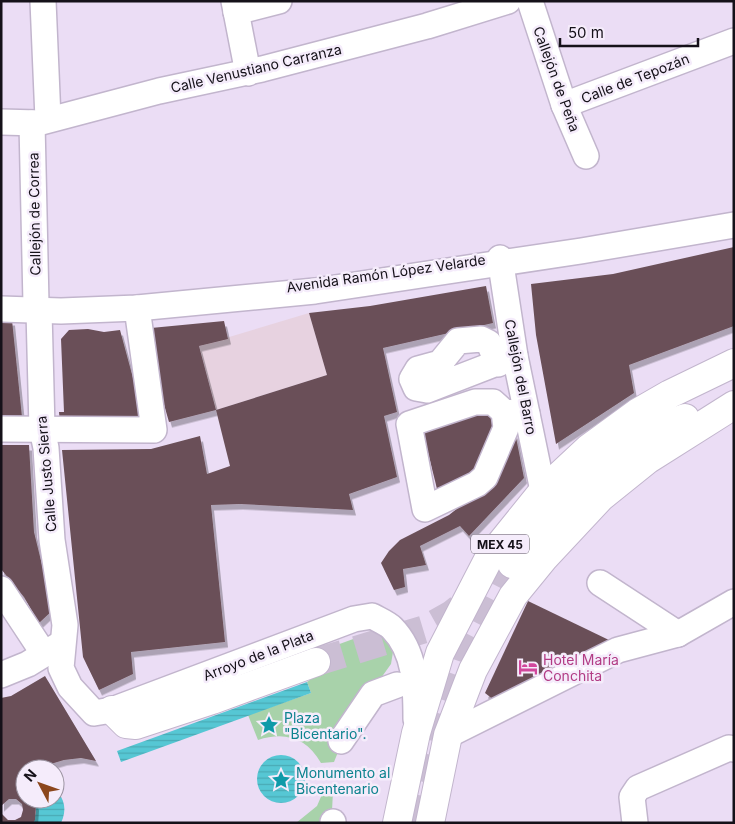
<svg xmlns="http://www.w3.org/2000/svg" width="735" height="824" viewBox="0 0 735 824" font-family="Inter,sans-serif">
	<defs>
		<pattern id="water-rules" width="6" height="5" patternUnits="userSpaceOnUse" patternTransform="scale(1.25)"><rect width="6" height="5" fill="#56c7d4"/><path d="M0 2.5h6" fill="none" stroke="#4aaab5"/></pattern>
		<filter id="shadow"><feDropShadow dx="3" dy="5.5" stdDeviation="0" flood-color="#0004"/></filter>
	</defs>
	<rect width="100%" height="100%" fill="#ebddf5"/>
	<path fill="#e7d2e0" d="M309 313 327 375 216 410 199 346Z"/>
	<g fill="#a8d2aa">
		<path d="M367 634 384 637 393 652 391 664 351 720 334 762 321 763C307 738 285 731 258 740L248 715 311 693 307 682 318 674 301 658Z"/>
		<path d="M333 791 332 811 336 823H296L317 806 323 792Z"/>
	</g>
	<g fill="url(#water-rules)">
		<path d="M307 682 311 693 121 762 117 751Z"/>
		<circle cx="281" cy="779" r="24"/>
		<path d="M55 789C65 799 67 810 61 823H33L36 812 34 799H55Z"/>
	</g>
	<g fill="#6a5058" filter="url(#shadow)">
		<path d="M734 247V326L629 365 634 393 556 444 536 335 531 284 613 274Z"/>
		<path d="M486 286 493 323 383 348 397 412 384 416 397 477 349 494 353 510 240 504 211 505 225 642 131 652 133 674 99 690 83 657 62 450 151 449 200 436 207 474 230 466 216 410 327 375 309 313 370 306Z"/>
		<path d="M1 320H12L22 417 1 419Z"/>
		<path d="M224 321 228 339 199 346 216 410 169 422 144 335 151 328Z"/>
		<path d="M88 329 104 332 120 330 143 415 141 419 60 423 59 412H64L61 339 69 330Z"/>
		<path d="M491 410 497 432 481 471 438 493 422 428Z"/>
		<path d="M515 432 524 478 469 536 460 526 420 546 426 565 403 569 405 587 394 590 381 563 389 551 400 540 449 515 496 478Z"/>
		<path d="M1 445H29L34 532 53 610 39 623 24 597 1 569Z"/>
		<path d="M528 601 611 641 494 700 485 693Z"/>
		<path d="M45 676 96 761 81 758 64 760 34 769H25V775L16 785 25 789V799H34L36 805 35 820 33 823H1V813L8 820H15L21 817 23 810 22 804 16 799H9L1 806V698L11 696Z"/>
	</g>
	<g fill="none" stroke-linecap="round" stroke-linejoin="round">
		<g stroke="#cbbed4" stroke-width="28" stroke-dasharray="28 14" stroke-linecap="butt">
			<path d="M316 662 425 629 452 614 472 598"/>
			<path d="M415 823 438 722 463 652 504 571"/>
		</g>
		<g stroke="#c2b5cd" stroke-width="28">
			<g id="minor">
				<path d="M43 1 48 119"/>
				<path d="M234 1 248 73"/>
				<path d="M530 1 564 105 586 156"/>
				<path d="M236 12 279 1"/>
				<path d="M564 105 734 41"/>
				<path d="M1 122 38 123 159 91 262 69 427 26 508 1"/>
				<path d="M32 123 36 304 39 311 42 429 46 448 52 540 65 625 61 668 70 687 94 713 112 710 354 619 372 616C379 620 387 623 392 628 416 652 416 688 416 719"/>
				<path d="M500 258 515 356 543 491"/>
				<path d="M1 309 61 311 137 308 315 291 581 251 734 225"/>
				<path d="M498 364 489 343 481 339 458 341 440 363 418 369 412 379 416 388 427 390 515 356"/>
				<path d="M504 412 506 428 485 477 477 484 425 509 409 424 475 402H493L504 412 527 414"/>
				<path d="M1 429 154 430 137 308"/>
				<path d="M600 583 678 634"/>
				<path d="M1 589 44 654"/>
				<path d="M1 675 28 664 59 645"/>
				<path d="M448 735 618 650 678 634 734 602"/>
				<path d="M341 741 373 694 397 685"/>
				<path d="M333 822V823"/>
				<path d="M635 823 632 797 638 788 729 748 734 749"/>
			</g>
		</g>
		<g stroke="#c2b5cd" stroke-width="30">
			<g id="major">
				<path d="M512 564C557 510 616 441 685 418"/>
				<path d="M112 710 126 724 136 725 212 700 316 662"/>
				<path d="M397 823 416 733 440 653 489 558 543 491 589 448 637 413 670 394 734 363"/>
				<path d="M430 823 448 735 473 670 513 596 544 558 601 497 647 460 734 405"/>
			</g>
		</g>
		<use href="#minor" stroke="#fff" stroke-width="25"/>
		<use href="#major" stroke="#fff" stroke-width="28"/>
	</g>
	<defs>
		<g id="hotel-bare" transform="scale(1.5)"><path d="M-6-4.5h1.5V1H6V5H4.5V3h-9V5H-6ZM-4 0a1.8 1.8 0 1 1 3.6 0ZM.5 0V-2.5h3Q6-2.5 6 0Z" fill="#d1479c" stroke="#f5ecfb" stroke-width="2.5" paint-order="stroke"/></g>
		<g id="sight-bare" transform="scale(1.5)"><path d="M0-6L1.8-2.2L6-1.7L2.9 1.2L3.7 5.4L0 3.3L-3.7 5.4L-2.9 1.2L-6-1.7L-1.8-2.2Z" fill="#0f9aa8" stroke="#f5ecfb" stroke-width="2.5" paint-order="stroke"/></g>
	</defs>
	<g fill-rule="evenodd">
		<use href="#hotel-bare" x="528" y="667"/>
		<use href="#sight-bare" x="269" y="725"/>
		<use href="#sight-bare" x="281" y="780"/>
	</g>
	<g text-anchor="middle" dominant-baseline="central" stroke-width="5" stroke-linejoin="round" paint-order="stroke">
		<rect fill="#f5ecfb" stroke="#58535d" stroke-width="1" x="471" y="534.5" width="58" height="19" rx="4"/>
		<g font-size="12" font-weight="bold" fill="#151119">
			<text x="500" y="544">MEX 45</text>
		</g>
		<g font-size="14" fill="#151119" stroke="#f5ecfb">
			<text transform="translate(256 68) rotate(-13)">Calle Venustiano Carranza</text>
			<text transform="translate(635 78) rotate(-21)">Calle de Tepozán</text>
			<text transform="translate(557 79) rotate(70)">Callejón de Peña</text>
			<text transform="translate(34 214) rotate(-91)">Callejón de Correa</text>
			<text transform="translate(386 273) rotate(-8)">Avenida Ramón López Velarde</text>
			<text transform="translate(521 377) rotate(79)">Callejón del Barro</text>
			<text transform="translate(46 474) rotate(-95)">Calle Justo Sierra</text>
			<text transform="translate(258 655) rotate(-21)">Arroyo de la Plata</text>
		</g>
		<g font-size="14" fill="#b23c85" stroke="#f5ecfb" text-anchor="start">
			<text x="543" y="659">Hotel María<tspan x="543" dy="16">Conchita</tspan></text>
		</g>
		<g font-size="14" fill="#0d838f" stroke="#f5ecfb" text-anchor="start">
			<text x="284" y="717">Plaza<tspan x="284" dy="16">"Bicentario".</tspan></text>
			<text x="296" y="772">Monumento al<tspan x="296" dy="16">Bicentenario</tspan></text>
		</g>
	</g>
	<rect width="735" height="824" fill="none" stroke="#151119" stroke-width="5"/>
	<g transform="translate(40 784) rotate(311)"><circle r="24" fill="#f5ecfb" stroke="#9b94a1"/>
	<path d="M0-4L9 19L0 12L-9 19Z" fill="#8c471d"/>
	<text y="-8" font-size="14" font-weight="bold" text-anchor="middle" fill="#151119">N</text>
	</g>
	<path d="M560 38v8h138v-8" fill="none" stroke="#151119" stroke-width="2.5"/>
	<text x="568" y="38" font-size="15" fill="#151119" stroke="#f5ecfb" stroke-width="4" paint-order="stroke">50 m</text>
</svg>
